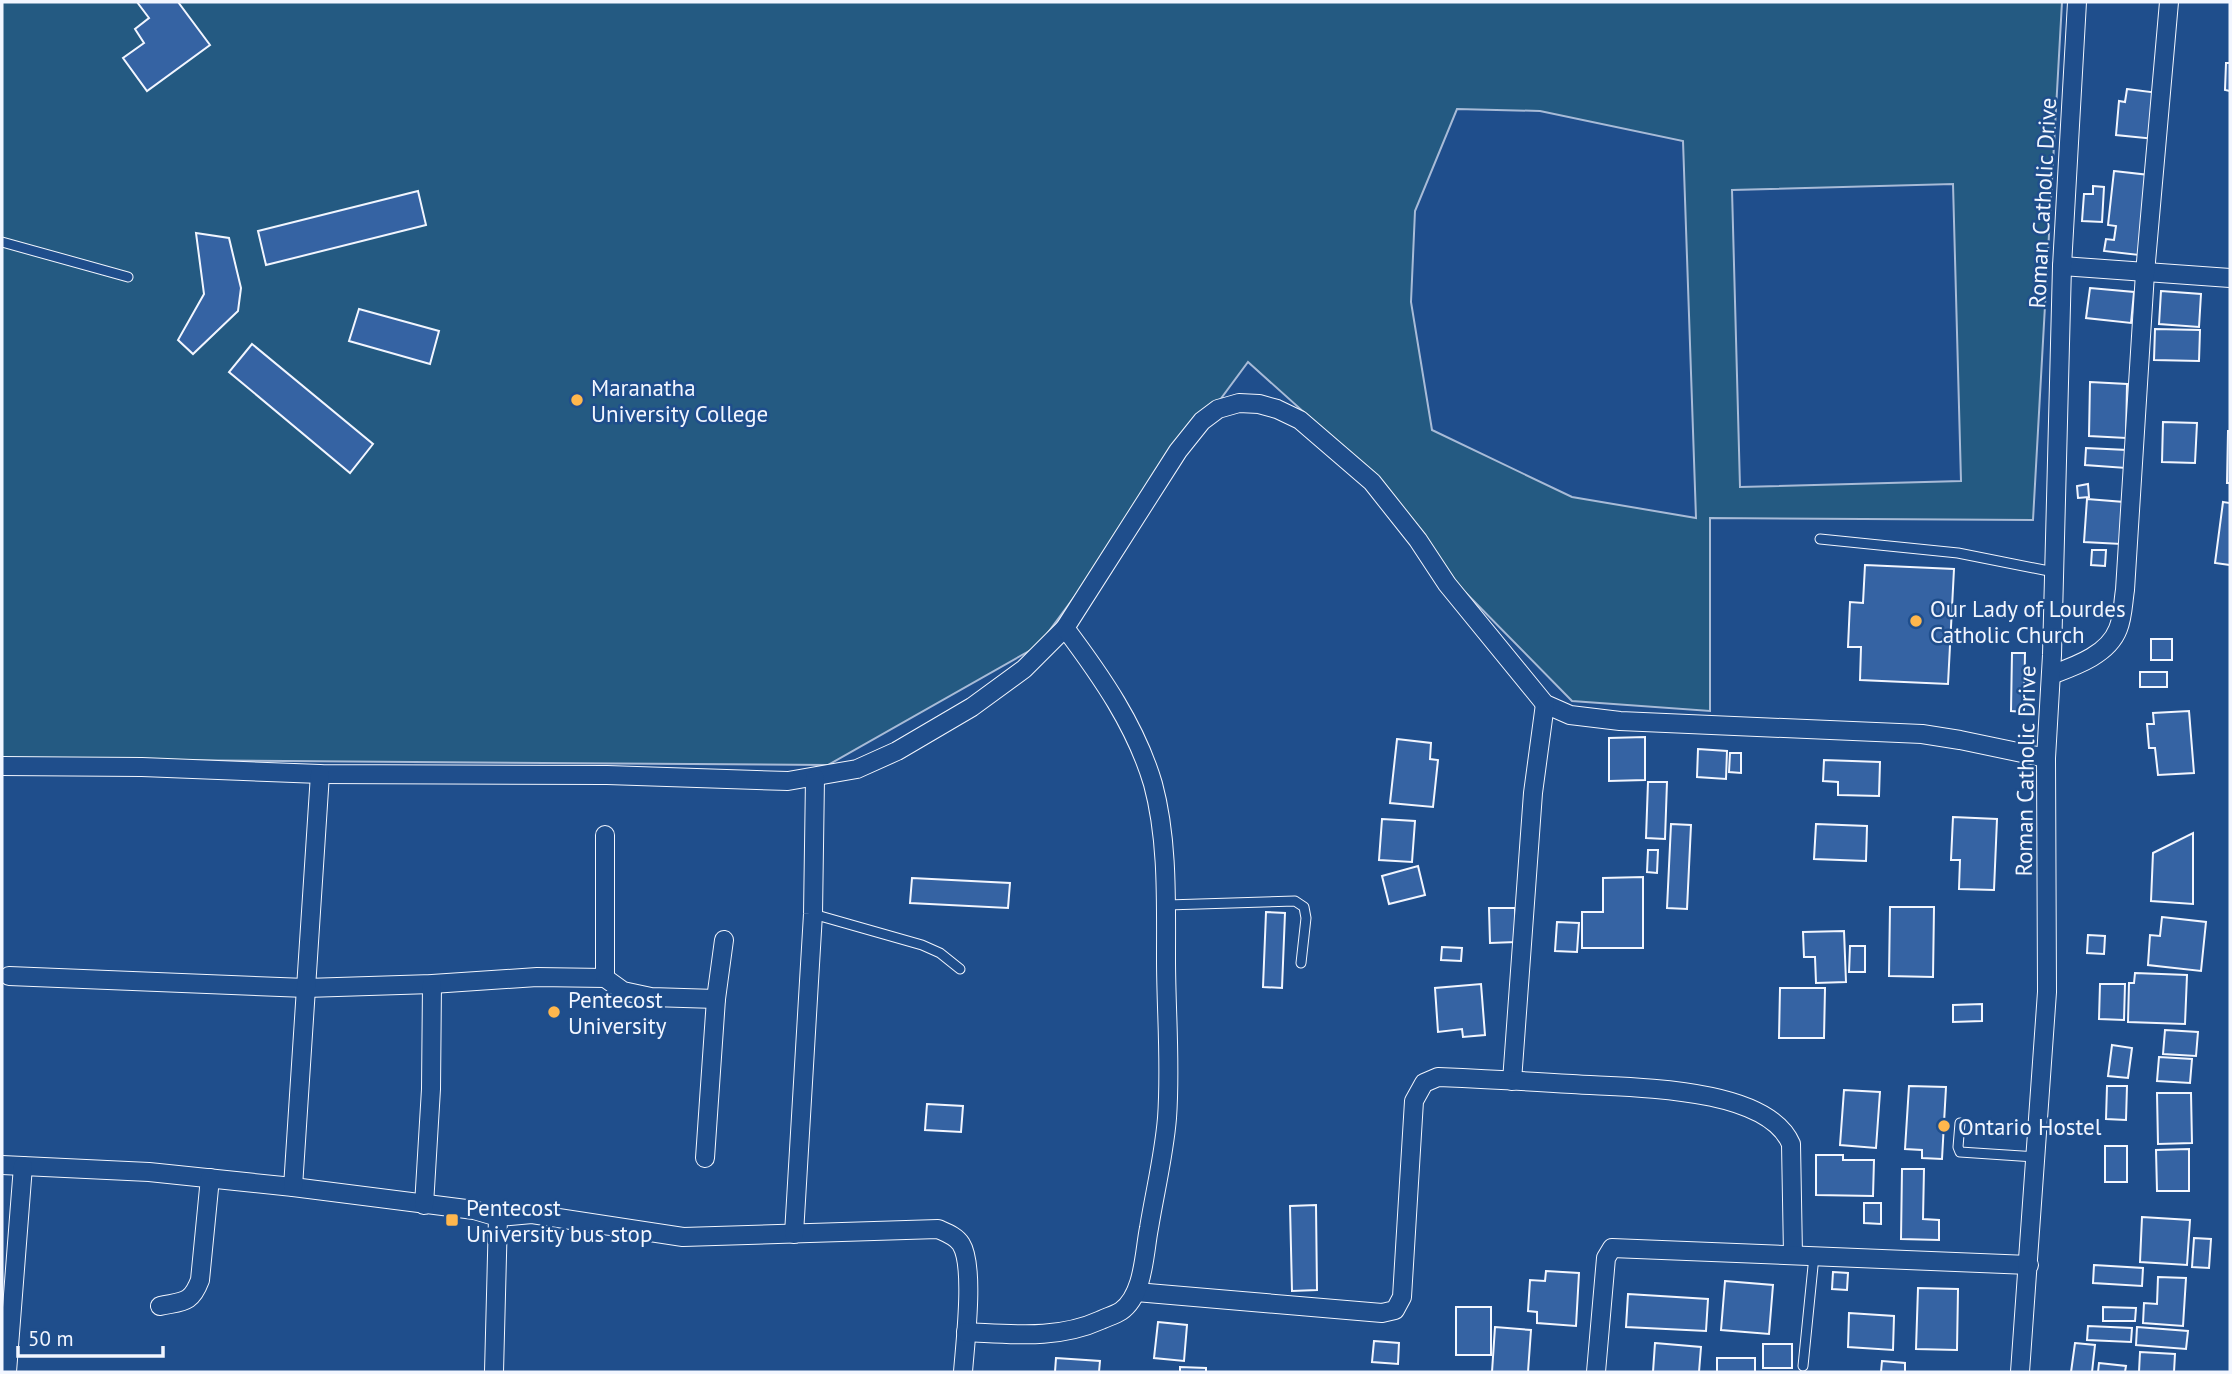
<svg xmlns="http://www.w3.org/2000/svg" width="2232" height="1374" viewBox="0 0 2232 1374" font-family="'PT Sans',sans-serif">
	<rect width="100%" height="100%" fill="#1f4e8c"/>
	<path fill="#245a82" stroke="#a8bbd7" stroke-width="2" fill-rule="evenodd" d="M2 2H2062L2033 520 1710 518V711L1572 701 1460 587 1385 485 1248 362 1038 646 828 765 2 759ZM1457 109 1540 111 1683 141 1696 518 1572 497 1432 430 1411 302 1415 211ZM1953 184 1961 481 1740 487 1732 190Z"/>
	<g fill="#3563a3" stroke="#f2f6ff" stroke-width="2">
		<path d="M137 2H178L210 45 147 91 123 58 144 43 135 29 149 18Z"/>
		<path d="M2226 63H2230V91L2225 90Z"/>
		<path d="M2127 89 2159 93 2155 139 2116 135 2119 101 2125 102Z"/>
		<path d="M2114 171 2149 175 2139 255 2104 251 2106 239 2114 240 2116 226 2108 225Z"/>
		<path d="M2093 186 2104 187 2102 222 2082 221 2084 194H2093Z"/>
		<path d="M418 191 426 225 266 265 258 231Z"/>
		<path d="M196 233 229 238 241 288 238 311 193 354 178 340 204 294Z"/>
		<path d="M2090 288 2134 292 2131 323 2086 318Z"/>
		<path d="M2161 291 2201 294 2199 327 2159 324Z"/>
		<path d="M359 309 439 331 430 364 349 341Z"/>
		<path d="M2155 329 2200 330 2199 361 2154 360Z"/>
		<path d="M252 344 373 444 350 473 229 372Z"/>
		<path d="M2090 382 2127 384 2126 438 2089 436Z"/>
		<path d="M2163 422 2197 423 2195 463 2162 462Z"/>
		<path d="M2228 431H2230V483H2227Z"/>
		<path d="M2086 448 2127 450 2126 468 2085 465Z"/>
		<path d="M2088 484 2089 497 2078 498 2077 486Z"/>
		<path d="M2087 499 2124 502 2121 544 2084 542Z"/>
		<path d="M2223 502 2230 503V565L2215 563Z"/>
		<path d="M2092 550H2106L2105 566 2091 565Z"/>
		<path d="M1865 565 1954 569 1948 684 1860 680 1861 647H1848L1850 602 1863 603Z"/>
		<rect x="2151" y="639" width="21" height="21"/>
		<path d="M2012 653H2025L2024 712 2011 711Z"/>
		<rect x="2140" y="672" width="27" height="15"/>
		<path d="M2189 711 2194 773 2158 775 2155 748H2149L2147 724H2154L2153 713Z"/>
		<path d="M1645 737V780L1609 781V738Z"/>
		<path d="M1397 739 1431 743 1430 759 1438 760 1433 807 1390 803Z"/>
		<path d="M1698 749 1727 751 1726 779 1697 777Z"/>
		<path d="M1730 753H1741V773L1729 772Z"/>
		<path d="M1824 760 1880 762 1879 796 1838 795V782L1823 781Z"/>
		<path d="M1648 782H1667L1665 839 1646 838Z"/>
		<path d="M1953 817 1997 819 1994 890 1959 889 1960 860H1951Z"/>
		<path d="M1382 819 1415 821 1412 862 1379 860Z"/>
		<path d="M1671 824 1691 825 1687 909 1667 908Z"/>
		<path d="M1816 824 1867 826 1866 861 1814 859Z"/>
		<path d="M2193 833V904L2151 901 2153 853Z"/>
		<path d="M1648 850H1658L1657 873 1647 872Z"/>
		<path d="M1418 866 1425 895 1389 904 1382 876Z"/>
		<path d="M1643 877V948H1582V912H1603V878Z"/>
		<path d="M912 878 1010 883 1008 908 910 903Z"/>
		<path d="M1890 907H1934L1933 977 1889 976Z"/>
		<path d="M1489 908H1515L1516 942 1490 943Z"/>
		<path d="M1266 912 1285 913 1282 988 1263 987Z"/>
		<path d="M2162 917 2206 922 2201 971 2148 965 2150 935 2160 936Z"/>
		<path d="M1557 922 1579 923 1577 952 1555 951Z"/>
		<path d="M1844 931 1846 982 1816 983 1815 957H1804L1803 932Z"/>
		<path d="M2088 935 2105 936 2104 954 2087 953Z"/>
		<path d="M1850 946H1865V972H1849Z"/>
		<path d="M1442 947 1462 948 1461 961 1441 960Z"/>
		<path d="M2135 973 2187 975 2185 1024 2128 1022 2129 983H2134Z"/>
		<path d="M1481 984 1485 1035 1463 1037 1462 1029 1438 1032 1435 988Z"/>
		<path d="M2100 984H2125L2124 1020 2099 1019Z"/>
		<path d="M1780 988H1825L1824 1038H1779Z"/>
		<path d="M1982 1004V1021L1953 1022V1005Z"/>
		<path d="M2165 1030 2198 1032 2196 1056 2163 1054Z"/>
		<path d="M2112 1045 2132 1048 2128 1078 2108 1076Z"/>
		<path d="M2159 1057 2192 1059 2190 1083 2157 1081Z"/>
		<path d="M1909 1086 1946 1087 1942 1159 1922 1158V1150L1905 1149Z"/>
		<path d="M2107 1086H2127L2126 1120 2106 1119Z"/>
		<path d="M1844 1090 1880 1092 1876 1148 1840 1145Z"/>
		<path d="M2157 1093H2191L2192 1143 2158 1144Z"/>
		<path d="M927 1104 963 1106 961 1132 925 1130Z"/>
		<rect x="2105" y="1146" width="22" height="36"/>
		<path d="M2189 1149V1191H2157L2156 1150Z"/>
		<path d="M1816 1155H1843V1160H1874L1873 1196 1816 1195Z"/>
		<path d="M1902 1169H1924L1923 1219 1939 1220V1240L1901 1239Z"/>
		<path d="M1864 1203H1881V1224L1864 1223Z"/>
		<path d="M1316 1205 1317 1290 1292 1291 1290 1206Z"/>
		<path d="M2142 1217 2190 1220 2187 1265 2140 1262Z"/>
		<path d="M2194 1238 2211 1239 2209 1268 2192 1267Z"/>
		<path d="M2094 1265 2143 1268 2142 1286 2093 1283Z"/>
		<path d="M1546 1271 1579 1273 1576 1326 1537 1323V1312L1528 1311 1530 1280 1545 1281Z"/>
		<path d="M1833 1272 1848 1273 1847 1290 1832 1289Z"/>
		<path d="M2158 1277 2186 1278 2183 1326 2143 1323 2144 1303 2157 1304Z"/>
		<path d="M1725 1281 1773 1285 1769 1334 1721 1330Z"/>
		<path d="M1918 1288 1958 1289 1957 1350 1916 1349Z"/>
		<path d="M1628 1294 1708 1299 1706 1331 1626 1327Z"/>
		<rect x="1456" y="1307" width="35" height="48"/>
		<path d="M2103 1307 2136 1308 2135 1321H2103Z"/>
		<path d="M1849 1313 1894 1316 1893 1350 1848 1347Z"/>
		<path d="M1158 1322 1187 1325 1184 1361 1154 1358Z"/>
		<path d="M2088 1326 2132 1328 2131 1342 2087 1340Z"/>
		<path d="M1495 1327 1531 1330 1528 1372H1492Z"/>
		<path d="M2137 1327 2188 1331 2186 1349 2136 1345Z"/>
		<path d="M1374 1341 1399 1343 1398 1364 1372 1362Z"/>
		<path d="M1655 1343 1701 1347 1699 1372H1653Z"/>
		<path d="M2075 1343 2095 1345 2092 1372H2071Z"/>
		<rect x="1763" y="1344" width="29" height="24"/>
		<path d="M2140 1352 2175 1354 2174 1372H2139Z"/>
		<path d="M1056 1358 1100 1361 1099 1372H1055Z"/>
		<rect x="1717" y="1358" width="38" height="14"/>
		<path d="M1882 1361 1905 1363V1372H1881Z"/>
		<path d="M2099 1363 2126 1366 2125 1372H2098Z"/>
		<path d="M1180 1367 1206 1368V1372H1180Z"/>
	</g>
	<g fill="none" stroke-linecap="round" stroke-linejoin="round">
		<g stroke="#f2f6ff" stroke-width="11">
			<g id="service">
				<path d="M2 242 128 277"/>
				<path d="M1820 539 1958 553 2054 572"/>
				<path d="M1167 905 1295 901 1304 907 1306 918 1301 963"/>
				<path d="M813 914 922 945 940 953 960 969"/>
				<path d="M1960 1123 1958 1147 1960 1152 2036 1157"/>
				<path d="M1803 1366 1814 1256"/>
			</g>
		</g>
		<g stroke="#f2f6ff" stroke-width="20">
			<g id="minor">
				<path d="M2062 266 2230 278"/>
				<path d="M2051 675C2075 666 2108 655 2118 629 2123 617 2123 602 2125 590L2145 273 2169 2"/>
				<path d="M2 766 142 767 320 774 607 775 788 781 857 769 897 751 972 707 1024 669 1065 628 1178 451 1202 421 1218 409 1239 403 1259 404 1277 409 1300 420 1372 482 1418 540 1447 584 1545 704 1570 715 1620 721 1922 734 1960 740 2046 758"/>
				<path d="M9 976 306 988 432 984 537 977 605 978 623 991 651 997 716 999"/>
				<path d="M605 978V835"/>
				<path d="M1512 1081 1533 793 1545 704"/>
				<path d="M705 1158 716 999 724 940"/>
				<path d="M2 1165 149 1172 293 1187 474 1210 498 1217 532 1214 683 1237 938 1229C947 1233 956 1236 961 1244 975 1266 965 1344 963 1372"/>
				<path d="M293 1187 320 774"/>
				<path d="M424 1205 431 1089 432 984"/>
				<path d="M794 1234 813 914 815 778"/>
				<path d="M1136 1292 1382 1313 1395 1310 1402 1297 1414 1101 1424 1083 1438 1077C1483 1079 1527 1081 1572 1084 1627 1088 1766 1085 1791 1144L1793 1255"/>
				<path d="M160 1306C183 1301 191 1304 200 1280L210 1178"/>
				<path d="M966 1332C1012 1334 1057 1340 1101 1320 1107 1317 1115 1315 1121 1311 1144 1295 1144 1253 1149 1228 1155 1191 1164 1155 1167 1118 1171 1064 1166 1012 1166 959 1166 902 1168 839 1153 784 1136 726 1101 676 1065 628"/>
				<path d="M7 1372 23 1166"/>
				<path d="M494 1372 498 1217"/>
				<path d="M1596 1372 1606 1258 1612 1248 2029 1265"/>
				<path d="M2020 1372 2047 992 2046 758 2052 655 2062 266 2077 2"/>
			</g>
		</g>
		<use href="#service" stroke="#1f4e8c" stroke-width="9"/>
		<use href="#minor" stroke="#1f4e8c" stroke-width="18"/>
	</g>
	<g fill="#ffb74d" stroke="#1f4e8c" stroke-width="2.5">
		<circle cx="577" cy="400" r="7"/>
		<circle cx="1916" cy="621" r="7"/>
		<circle cx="554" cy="1012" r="7"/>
		<circle cx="1944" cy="1126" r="7"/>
		<rect x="445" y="1213" width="14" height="14" rx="3.5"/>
	</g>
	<g text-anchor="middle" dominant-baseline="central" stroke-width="5" stroke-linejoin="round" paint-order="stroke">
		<g font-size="23" fill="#f2f6ff" stroke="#1f4e8c">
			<text transform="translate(2042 203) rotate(-87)">Roman Catholic Drive</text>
			<text transform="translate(2025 771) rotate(-89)">Roman Catholic Drive</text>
		</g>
		<g font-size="23" fill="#f2f6ff" stroke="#1f4e8c" text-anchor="start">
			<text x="591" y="387">Maranatha<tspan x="591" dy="26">University College</tspan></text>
			<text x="1930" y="608">Our Lady of Lourdes<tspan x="1930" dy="26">Catholic Church</tspan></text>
			<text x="568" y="999">Pentecost<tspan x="568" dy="26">University</tspan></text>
			<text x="1958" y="1126">Ontario Hostel</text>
			<text x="466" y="1207">Pentecost<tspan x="466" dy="26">University bus stop</tspan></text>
		</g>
	</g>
	<rect width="2232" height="1374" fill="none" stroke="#f2f6ff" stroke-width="7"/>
	<path d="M18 1346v10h145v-10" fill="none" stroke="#f2f6ff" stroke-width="3.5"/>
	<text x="28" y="1346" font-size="21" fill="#f2f6ff" stroke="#1f4e8c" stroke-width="5" paint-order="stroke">50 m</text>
</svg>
